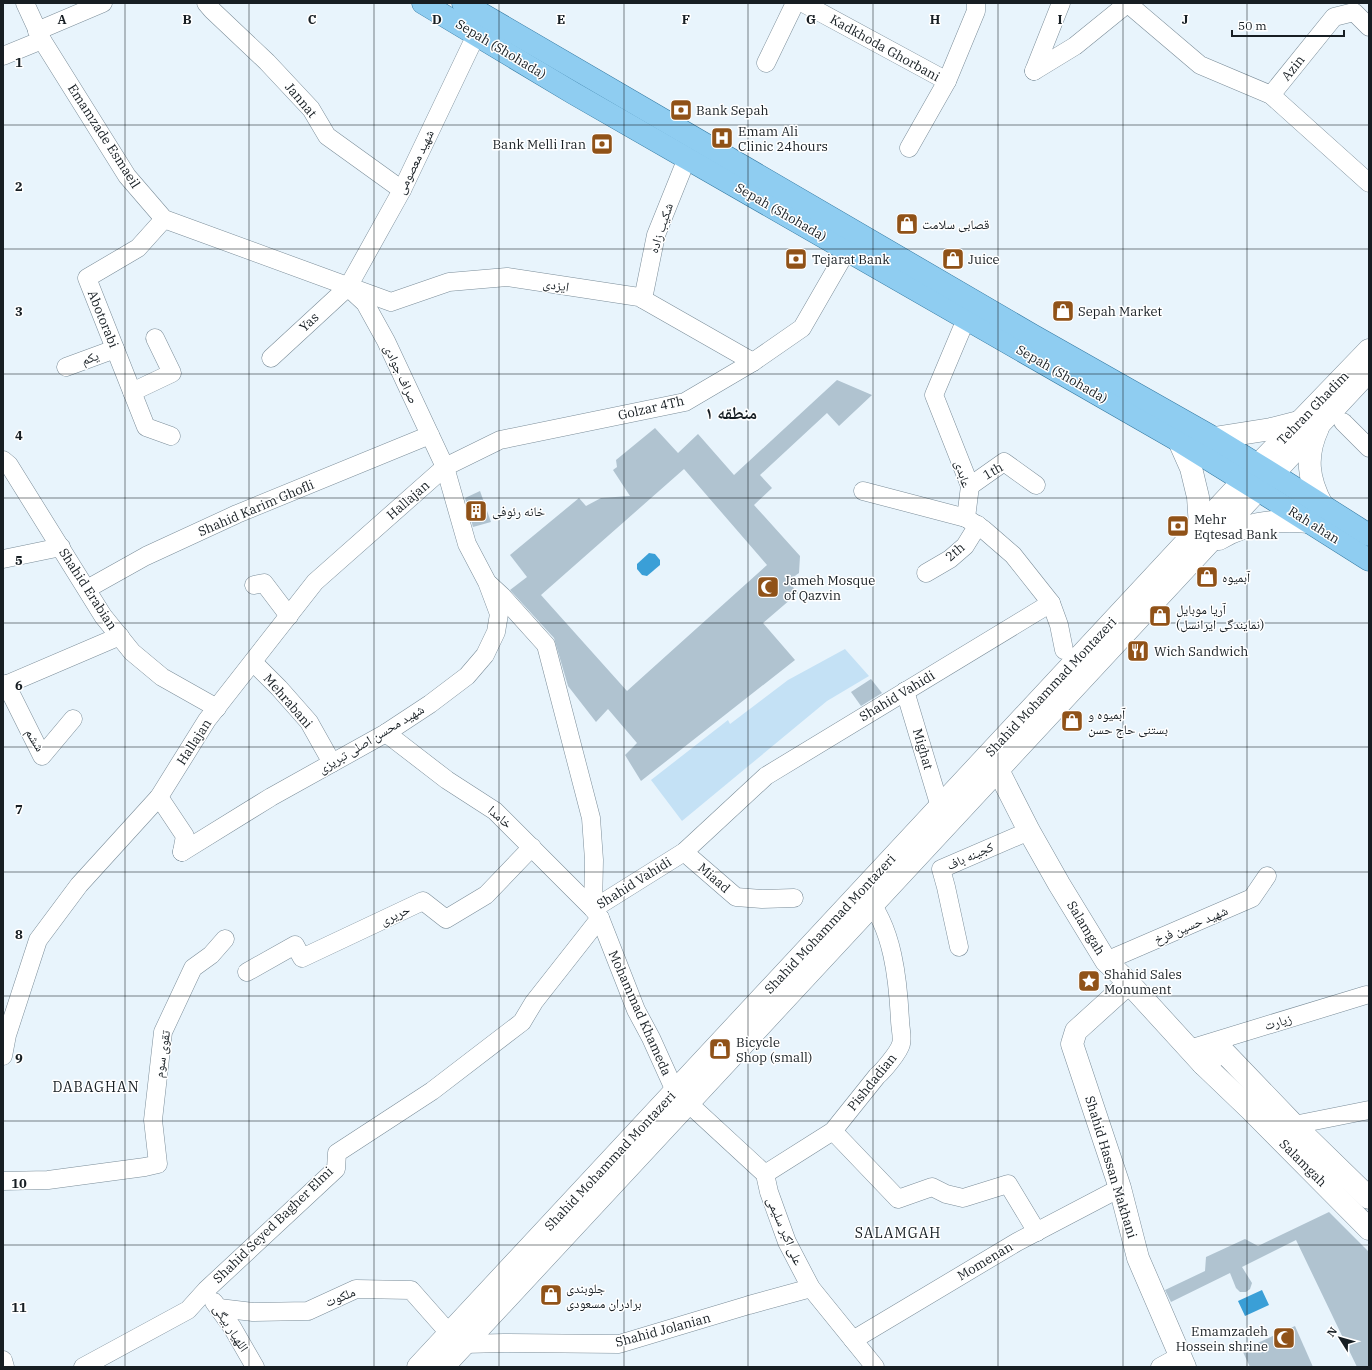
<svg xmlns="http://www.w3.org/2000/svg" width="1372" height="1370" viewBox="0 0 1372 1370" font-family="'IBM Plex Serif','Noto Naskh Arabic',serif">
	<rect width="100%" height="100%" fill="#e8f4fc"/>
	<path fill="#c4e1f5" d="M845 649 869 676 827 701 682 821 651 780 728 720 730 724 788 680Z"/>
	<g fill="#3a9fd7">
		<path d="M649 553 655 554 660 560V565L647 576 642 575 637 569V564Z"/>
		<path d="M1262 1290 1269 1305 1245 1316 1238 1301Z"/>
	</g>
	<g fill="#b0c3d0" fill-rule="evenodd">
		<path d="M837 380 872 395 839 426 827 413 760 475 772 488 754 505 800 556 799 573 788 581 798 593 763 623 795 660 641 781 625 755 637 743 608 709 596 722 568 686 554 638 510 590 527 577 510 555 579 498 586 506 601 498 630 496 613 470 617 467 616 460 655 428 678 453 698 434 734 475ZM684 469 767 565 627 691 541 595Z"/>
		<path d="M480 491 491 522 473 527 465 498Z"/>
		<path d="M871 679 882 693 861 706 851 692Z"/>
		<path d="M1329 1212 1369 1252V1367H1357L1296 1240 1242 1267 1252 1283 1250 1289 1246 1292H1240L1236 1288 1230 1273 1171 1302 1165 1290 1205 1271 1206 1257 1245 1239 1258 1246Z"/>
		<path d="M1295 1326 1313 1367H1250L1242 1350Z"/>
	</g>
	<g fill="none" stroke-linecap="round" stroke-linejoin="round">
		<g stroke="#7b8d99" stroke-width="19">
			<g id="minor">
				<path d="M25 3 42 40 127 176 164 219 391 302 449 282 507 277 639 297 753 362"/>
				<path d="M206 3 212 10 267 62 311 109 327 136 402 190"/>
				<path d="M803 3 947 81"/>
				<path d="M1127 3 1200 65 1271 95 1369 183"/>
				<path d="M37 31 103 3"/>
				<path d="M3 56 42 40"/>
				<path d="M766 63 795 3"/>
				<path d="M1034 71 1075 46 1128 3"/>
				<path d="M1034 71 1061 3"/>
				<path d="M1271 95 1334 17 1354 12 1369 27"/>
				<path d="M909 148 947 81 976 11V3"/>
				<path d="M164 219 138 248 87 278 146 427 171 436"/>
				<path d="M643 299 656 235 687 158"/>
				<path d="M966 319 934 395 970 486 966 518 983 529 1013 555 1051 603 1059 625 1064 650"/>
				<path d="M271 358 348 287 402 190 476 35"/>
				<path d="M66 367 115 349"/>
				<path d="M132 392 172 373 155 338"/>
				<path d="M1343 422 1369 448"/>
				<path d="M3 460 9 465 103 616 132 652 162 677 217 708"/>
				<path d="M970 486 1004 462 1036 485"/>
				<path d="M863 491 966 518"/>
				<path d="M3 559 61 547"/>
				<path d="M926 573 950 559 965 546 978 525"/>
				<path d="M489 584 502 596 546 645 591 818 594 860 593 909"/>
				<path d="M254 585 264 583 289 616"/>
				<path d="M87 589 146 556 237 514 430 435"/>
				<path d="M253 662 279 688 309 722 332 763"/>
				<path d="M6 684 42 756 73 719"/>
				<path d="M3 686 120 636"/>
				<path d="M905 691 940 807"/>
				<path d="M386 733 447 780 495 811 593 909 600 918 636 1010 651 1038 675 1091 765 1174 769 1192 787 1242 811 1288 875 1367"/>
				<path d="M159 797 185 836 182 852"/>
				<path d="M182 852 271 797 386 733 430 704 467 676 485 655 496 632 499 614 487 582 467 544 445 467 386 341 365 303 351 290"/>
				<path d="M684 852 736 897 762 899 794 898"/>
				<path d="M593 909 684 852 766 776 1051 603"/>
				<path d="M959 947 946 887 941 869 1029 831"/>
				<path d="M1106 961 1252 898 1267 876"/>
				<path d="M247 972 295 945 302 958 423 901 446 919 486 895 532 847"/>
				<path d="M1189 1049 1366 995"/>
				<path d="M3 1056 7 1035 38 940 79 885 159 797 207 720 315 582 445 467 500 440 685 402 753 362 802 328 847 250"/>
				<path d="M833 1131 898 1199 932 1187 946 1194 963 1198 1008 1184 1037 1232"/>
				<path d="M1286 1132 1294 1125 1369 1110"/>
				<path d="M765 1174 833 1131 877 1076C883 1071 899 1052 901 1044 903 1038 900 1027 900 1020 898 981 893 926 865 896"/>
				<path d="M3 1181 48 1180 145 1167 158 1164 153 1120 163 1032 193 968 211 955 225 939"/>
				<path d="M214 1302 232 1327 255 1367"/>
				<path d="M219 1308 253 1312 308 1311 356 1289 411 1290 449 1333 464 1344 504 1343 619 1344 749 1305 811 1288"/>
				<path d="M853 1340 1017 1242 1120 1188"/>
				<path d="M3 1360 5 1367"/>
				<path d="M83 1367 188 1310 206 1290 336 1169 337 1153 432 1091 522 1022 534 1002 600 918"/>
				<path d="M1160 1367 1180 1356"/>
			</g>
		</g>
		<g stroke="#7b8d99" stroke-width="23">
			<path id="tertiary" d="M1129 983 1076 1031 1072 1044 1120 1188 1138 1258 1185 1367"/>
		</g>
		<g stroke="#7b8d99" stroke-width="23">
			<g id="secondary">
				<path d="M1318 428C1305 456 1308 479 1322 505"/>
				<path d="M1214 438 1271 429 1299 422"/>
				<path d="M1179 441 1191 468 1198 497 1200 527"/>
				<path d="M1258 465 1369 350"/>
				<path d="M1273 474 1369 371"/>
				<path d="M1219 539C1247 522 1277 519 1309 522"/>
				<path d="M998 770 1029 831 1059 884 1106 961 1129 983 1203 1064 1250 1109 1369 1229"/>
				<path d="M1203 1064 1223 1051 1294 1125 1369 1198"/>
				<path d="M418 1367 1243 481"/>
				<path d="M443 1367 1258 490"/>
			</g>
		</g>
		<g stroke="#357aa2" stroke-width="23">
			<g id="primary">
				<path d="M423 3 573 93 1179 441 1274 500 1369 560"/>
				<path d="M463 3 1032 335 1214 438 1287 483 1369 535"/>
			</g>
		</g>
		<use href="#minor" stroke="#fff" stroke-width="18"/>
		<use href="#tertiary" stroke="#fff" stroke-width="22"/>
		<use href="#secondary" stroke="#fff" stroke-width="22"/>
		<use href="#primary" stroke="#8fcdf1" stroke-width="22"/>
	</g>
	<path fill="none" stroke="#171e23" stroke-width="1" stroke-opacity="0.55" d="M125 3V1367M249 3V1367M374 3V1367M499 3V1367M624 3V1367M748 3V1367M873 3V1367M998 3V1367M1123 3V1367M1247 3V1367M3 125H1369M3 249H1369M3 374H1369M3 498H1369M3 623H1369M3 747H1369M3 872H1369M3 996H1369M3 1121H1369M3 1245H1369"/>
	<defs>
		<g id="bank-square" transform="scale(1.15)"><rect x="-9" y="-9" width="18" height="18" rx="4" fill="#905218" stroke="#fff"/><path d="M-6-4H6V4H-6ZM0-2.3a2.3 2.3 0 1 0 0 4.6a2.3 2.3 0 1 0 0-4.6Z" fill="#fff"/></g>
		<g id="hospital-square" transform="scale(1.15)"><rect x="-9" y="-9" width="18" height="18" rx="4" fill="#905218" stroke="#fff"/><path d="M-5-5h3v3.5h4V-5h3V5h-3V1.5h-4V5h-3Z" fill="#fff"/></g>
		<g id="shop-square" transform="scale(1.15)"><rect x="-9" y="-9" width="18" height="18" rx="4" fill="#905218" stroke="#fff"/><path d="M-5-2.5h2.3a2.7 3.5 0 0 1 5.4 0H5L5.5 6h-11ZM-1.5-2.5h3a1.5 2.3 0 0 0-3 0Z" fill="#fff"/></g>
		<g id="building-square" transform="scale(1.15)"><rect x="-9" y="-9" width="18" height="18" rx="4" fill="#905218" stroke="#fff"/><path d="M-4-6H4V6H1V3H-1V6H-4ZM-2.5-4.3h1.7v1.8h-1.7ZM.8-4.3h1.7v1.8H.8ZM-2.5-1h1.7V.8h-1.7ZM.8-1h1.7V.8H.8Z" fill="#fff"/></g>
		<g id="mosque-square" transform="scale(1.15)"><rect x="-9" y="-9" width="18" height="18" rx="4" fill="#905218" stroke="#fff"/><path d="M3.5-4.9A6 6 0 1 0 3.5 4.9A5 5 0 1 1 3.5-4.9Z" fill="#fff"/></g>
		<g id="restaurant-square" transform="scale(1.15)"><rect x="-9" y="-9" width="18" height="18" rx="4" fill="#905218" stroke="#fff"/><path d="M-5-6h1v4h1v-4h1v4h1v-4h1v5L-1.5 .5V6h-2V.5L-5-1ZM5-6V6H3V1.5H1.5Q1.5-4 5-6Z" fill="#fff"/></g>
		<g id="sight-square" transform="scale(1.15)"><rect x="-9" y="-9" width="18" height="18" rx="4" fill="#905218" stroke="#fff"/><path d="M0-6L1.8-2.2L6-1.7L2.9 1.2L3.7 5.4L0 3.3L-3.7 5.4L-2.9 1.2L-6-1.7L-1.8-2.2Z" fill="#fff"/></g>
	</defs>
	<g fill-rule="evenodd">
		<use href="#bank-square" x="681" y="110"/>
		<use href="#hospital-square" x="722" y="138"/>
		<use href="#bank-square" x="602" y="144"/>
		<use href="#shop-square" x="907" y="224"/>
		<use href="#bank-square" x="796" y="259"/>
		<use href="#shop-square" x="953" y="259"/>
		<use href="#shop-square" x="1063" y="311"/>
		<use href="#building-square" x="476" y="511"/>
		<use href="#bank-square" x="1178" y="526"/>
		<use href="#shop-square" x="1207" y="577"/>
		<use href="#mosque-square" x="768" y="587"/>
		<use href="#shop-square" x="1160" y="616"/>
		<use href="#restaurant-square" x="1138" y="651"/>
		<use href="#shop-square" x="1072" y="721"/>
		<use href="#sight-square" x="1089" y="981"/>
		<use href="#shop-square" x="720" y="1049"/>
		<use href="#shop-square" x="551" y="1295"/>
		<use href="#mosque-square" x="1284" y="1338"/>
	</g>
	<g text-anchor="middle" dominant-baseline="central" stroke-width="3" stroke-linejoin="round" paint-order="stroke">
		<g font-size="13" fill="#171e23" stroke="#fff">
			<text transform="translate(885 48) rotate(29)">Kadkhoda Ghorbani</text>
			<text transform="translate(501 49) rotate(31)">Sepah (Shohada)</text>
			<text transform="translate(1293 68) rotate(-51)">Azin</text>
			<text transform="translate(301 100) rotate(50)">Jannat</text>
			<text transform="translate(104 136) rotate(57)">Emamzade Esmaeil</text>
			<text transform="translate(415 162) rotate(-64)">شهید معصومی</text>
			<text transform="translate(781 212) rotate(30)">Sepah (Shohada)</text>
			<text transform="translate(661 228) rotate(-72)">شکیب زاده</text>
			<text transform="translate(556 285) rotate(9)">ایزدی</text>
			<text transform="translate(103 319) rotate(68)">Abotorabi</text>
			<text transform="translate(309 322) rotate(-43)">Yas</text>
			<text transform="translate(90 358) rotate(-21)">یکم</text>
			<text transform="translate(401 374) rotate(65)">صراف جوادی</text>
			<text transform="translate(1062 374) rotate(30)">Sepah (Shohada)</text>
			<text transform="translate(651 408) rotate(-13)">Golzar 4Th</text>
			<text transform="translate(1313 408) rotate(-46)">Tehran Ghadim</text>
			<text transform="translate(993 471) rotate(-30)">1th</text>
			<text transform="translate(963 474) rotate(73)">عابدی</text>
			<text transform="translate(408 500) rotate(-41)">Hallajan</text>
			<text transform="translate(256 508) rotate(-23)">Shahid Karim Ghofli</text>
			<text transform="translate(1314 525) rotate(32)">Rah ahan</text>
			<text transform="translate(955 552) rotate(-41)">2th</text>
			<text transform="translate(88 589) rotate(57)">Shahid Erabian</text>
			<text transform="translate(1051 687) rotate(-47)">Shahid Mohammad Montazeri</text>
			<text transform="translate(897 696) rotate(-31)">Shahid Vahidi</text>
			<text transform="translate(288 701) rotate(49)">Mehrabani</text>
			<text transform="translate(371 739) rotate(-31)">شهید محسن اصلی تبریزی</text>
			<text transform="translate(35 740) rotate(59)">ششم</text>
			<text transform="translate(194 742) rotate(-57)">Hallajan</text>
			<text transform="translate(923 749) rotate(74)">Mighat</text>
			<text transform="translate(500 817) rotate(41)">خامدا</text>
			<text transform="translate(970 856) rotate(-24)">کجینه باف</text>
			<text transform="translate(714 878) rotate(41)">Miaad</text>
			<text transform="translate(634 883) rotate(-32)">Shahid Vahidi</text>
			<text transform="translate(395 915) rotate(-25)">حریری</text>
			<text transform="translate(830 924) rotate(-47)">Shahid Mohammad Montazeri</text>
			<text transform="translate(1191 925) rotate(-23)">شهید حسین فرخ</text>
			<text transform="translate(1086 928) rotate(59)">Salamgah</text>
			<text transform="translate(640 1013) rotate(66)">Mohammad Khameda</text>
			<text transform="translate(1278 1022) rotate(-17)">زیارت</text>
			<text transform="translate(162 1054) rotate(-81)">تقوی سوم</text>
			<text transform="translate(872 1082) rotate(-51)">Pishdadian</text>
			<text transform="translate(610 1161) rotate(-47)">Shahid Mohammad Montazeri</text>
			<text transform="translate(1303 1163) rotate(45)">Salamgah</text>
			<text transform="translate(1111 1167) rotate(73)">Shahid Hassan Makhani</text>
			<text transform="translate(273 1225) rotate(-44)">Shahid Seyed Bagher Elmi</text>
			<text transform="translate(785 1231) rotate(67)">علی اکبر سلیمی</text>
			<text transform="translate(985 1261) rotate(-31)">Momenan</text>
			<text transform="translate(340 1297) rotate(-22)">ملکوت</text>
			<text transform="translate(231 1328) rotate(57)">اللهیار بیگی</text>
			<text transform="translate(663 1330) rotate(-15)">Shahid Jolanian</text>
		</g>
		<g font-size="13" fill="#171e23" stroke="#fff" text-anchor="start">
			<text x="696" y="110">Bank Sepah</text>
			<text x="738" y="131">Emam Ali<tspan x="738" dy="15">Clinic 24hours</tspan></text>
			<text x="586" y="144" text-anchor="end">Bank Melli Iran</text>
			<text x="922" y="224">قصابی سلامت</text>
			<text x="812" y="259">Tejarat Bank</text>
			<text x="968" y="259">Juice</text>
			<text x="1078" y="311">Sepah Market</text>
			<text x="492" y="511">خانه رئوفی</text>
			<text x="1194" y="519">Mehr<tspan x="1194" dy="15">Eqtesad Bank</tspan></text>
			<text x="1222" y="577">آبمیوه</text>
			<text x="784" y="580">Jameh Mosque<tspan x="784" dy="15">of Qazvin</tspan></text>
			<text x="1176" y="609">آریا موبایل<tspan x="1176" dy="15">(نمایندگی ایرانسل)</tspan></text>
			<text x="1154" y="651">Wich Sandwich</text>
			<text x="1088" y="714">آبمیوه و<tspan x="1088" dy="15">بستنی حاج حسن</tspan></text>
			<text x="1104" y="974">Shahid Sales<tspan x="1104" dy="15">Monument</tspan></text>
			<text x="736" y="1042">Bicycle<tspan x="736" dy="15">Shop (small)</tspan></text>
			<text x="566" y="1288">جلوبندی<tspan x="566" dy="15">برادران مسعودی</tspan></text>
			<text x="1268" y="1331" text-anchor="end">Emamzadeh<tspan x="1268" dy="15">Hossein shrine</tspan></text>
		</g>
		<g font-size="14" letter-spacing="1" fill="#171e23" stroke="#fff">
			<text x="96" y="1087">DABAGHAN</text>
			<text x="898" y="1233">SALAMGAH</text>
		</g>
		<g font-size="17" font-weight="bold" fill="#171e23" stroke="#fff">
			<text x="731" y="413">منطقه ۱</text>
		</g>
	</g>
	<g font-size="13" text-anchor="middle" font-weight="bold" fill="#171e23" stroke="#fff" stroke-width="3" stroke-linejoin="round" paint-order="stroke">
		<text x="62" y="24">A</text>
		<text x="187" y="24">B</text>
		<text x="312" y="24">C</text>
		<text x="437" y="24">D</text>
		<text x="561" y="24">E</text>
		<text x="686" y="24">F</text>
		<text x="811" y="24">G</text>
		<text x="935" y="24">H</text>
		<text x="1060" y="24">I</text>
		<text x="1185" y="24">J</text>
		<text x="19" y="67">1</text>
		<text x="19" y="191">2</text>
		<text x="19" y="316">3</text>
		<text x="19" y="440">4</text>
		<text x="19" y="565">5</text>
		<text x="19" y="690">6</text>
		<text x="19" y="814">7</text>
		<text x="19" y="939">8</text>
		<text x="19" y="1063">9</text>
		<text x="19" y="1188">10</text>
		<text x="19" y="1312">11</text>
	</g>
	<rect width="1372" height="1370" fill="none" stroke="#171e23" stroke-width="8"/>
	<g transform="translate(1340 1338) rotate(307)" stroke="#ffffff" stroke-width="3" paint-order="stroke">
	<path d="M0-3L7 15L0 10L-7 15Z" fill="#171e23"/>
	<text y="-6" font-size="11" font-weight="bold" text-anchor="middle" fill="#171e23">N</text>
	</g>
	<path d="M1232 30v6h112v-6" fill="none" stroke="#171e23" stroke-width="2"/>
	<text x="1238" y="30" font-size="12" fill="#171e23" stroke="#ffffff" stroke-width="3" paint-order="stroke">50 m</text>
</svg>
